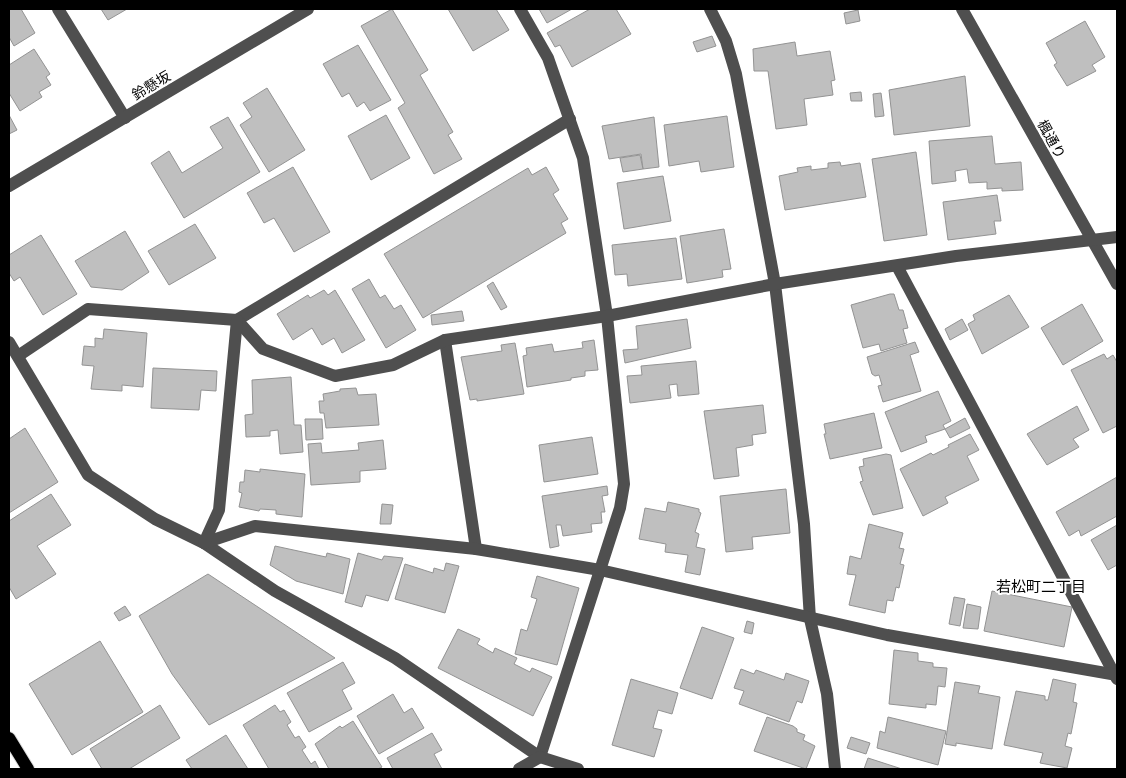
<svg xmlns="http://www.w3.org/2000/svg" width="1126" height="778" viewBox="0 0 1126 778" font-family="Barlow,'Noto Sans JP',sans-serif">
	<rect width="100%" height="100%" fill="#fff"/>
	<g fill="#bfbfbf" stroke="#939393">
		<path d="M9 9H21L35 33 14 46 9 37Z"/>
		<path d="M101 9H127L108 20Z"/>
		<path d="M392 9 428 70 420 75 453 132 448 135 462 159 434 174 398 108 405 103 361 26Z"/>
		<path d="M448 9H496L509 30 473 51Z"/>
		<path d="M539 9H572L547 23Z"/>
		<path d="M590 9H616L631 34 572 67 560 45 555 47 547 33Z"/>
		<path d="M858 10 860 21 846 24 844 13Z"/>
		<path d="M1085 21 1105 57 1092 65 1096 71 1067 86 1054 65 1057 63 1046 43Z"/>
		<path d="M712 36 716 46 697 52 693 42Z"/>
		<path d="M795 42 797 56 830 51 835 80 831 81 833 95 804 99 807 125 776 129 768 71H754L753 49Z"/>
		<path d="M358 45 391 100 370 111 364 102 357 107 349 93 342 97 323 64Z"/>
		<path d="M34 49 50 74 46 77 51 85 39 92 42 97 20 111 9 93V65Z"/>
		<path d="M965 76 970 126 894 135 889 90Z"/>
		<path d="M267 88 305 150 269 172 240 125 252 117 243 103Z"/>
		<path d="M861 92 862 101H851L850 93Z"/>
		<path d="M881 93 884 116 875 117 873 94Z"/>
		<path d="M9 115 17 130 9 134Z"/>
		<path d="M386 115 410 158 371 180 348 136Z"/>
		<path d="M727 116 734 167 701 172 699 161 669 166 664 125Z"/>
		<path d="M228 117 260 172 184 218 151 163 169 151 182 173 223 148 210 127Z"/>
		<path d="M654 117 659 167 643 169 641 154 609 159 602 126Z"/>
		<path d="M992 136 995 164 1021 162 1023 190 1002 191V188L987 189V182L969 183 967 169 955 171 956 181 932 184 929 141Z"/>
		<path d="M916 152 927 235 884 241 872 159Z"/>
		<path d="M640 155 643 169 623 172 620 158Z"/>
		<path d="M840 162 841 166 860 163 866 197 785 210 779 176 798 172 797 168 811 166V170L828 168V163Z"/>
		<path d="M293 167 330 232 294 252 274 218 264 223 247 193Z"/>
		<path d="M546 167 559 190 553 194 568 219 561 223 566 233 423 318 384 254 528 168 532 175Z"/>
		<path d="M663 176 671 221 624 229 617 183Z"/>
		<path d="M997 195 1001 221H994L996 234 948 240 943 202Z"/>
		<path d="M195 224 216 258 169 285 148 251Z"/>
		<path d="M724 229 731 269 722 270 723 277 687 283 680 236Z"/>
		<path d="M125 231 149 272 122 290 91 287 75 261Z"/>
		<path d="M41 235 77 294 43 315 20 277 14 281 9 273V255Z"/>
		<path d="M676 238 682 279 628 286 627 274 615 275 612 245Z"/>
		<path d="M369 279 380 298 385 295 394 309 401 305 416 330 386 348 352 289Z"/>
		<path d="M493 282 507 307 501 310 487 286Z"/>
		<path d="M324 290 328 295 335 290 365 340 342 353 334 338 322 345 312 328 293 340 277 314 308 295 310 298Z"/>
		<path d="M890 294H894L899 310H903L908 328 903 329 907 343 881 351 879 344 863 348 851 305Z"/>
		<path d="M1009 295 1029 327 982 354 968 324 975 320 973 315Z"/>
		<path d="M1082 304 1103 341 1063 365 1041 328Z"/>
		<path d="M462 311 464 321 432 325 431 315Z"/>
		<path d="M687 319 691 348 625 363 623 350 638 349 636 326Z"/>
		<path d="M962 319 968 330 950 340 945 329Z"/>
		<path d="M104 329 147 333 143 387 122 385V391L91 389 94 366 82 365 84 346 95 347V338L103 339Z"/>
		<path d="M594 340 598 370 585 371V376L571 378V380L527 387 523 356 527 355 526 348 552 344 554 352 583 348 582 342Z"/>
		<path d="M915 342 919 352 910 355 921 391 883 402 878 386 882 385 879 375 875 376 872 374 867 357Z"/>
		<path d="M515 343 524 394 477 401V399L470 400 461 357 502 351 501 345Z"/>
		<path d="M1104 354 1107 359 1113 355 1117 362V426L1103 433 1071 370Z"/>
		<path d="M696 361 699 394 678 396 677 384 669 385 671 398 630 403 627 376 642 375 641 366Z"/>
		<path d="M153 368 217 371 216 391 201 390 199 410 151 408Z"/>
		<path d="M291 377 294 425H301L303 452 280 454 278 430 270 431V436L246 437 245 415 253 414 252 380Z"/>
		<path d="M356 388 358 395 376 394 379 425 326 428 324 413H320L319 401H324L323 394 340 391V389Z"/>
		<path d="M938 391 951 421 943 425 945 429 925 436 927 442 901 452 885 412Z"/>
		<path d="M763 405 766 433 752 435 753 445 736 448 739 476 714 479 704 411Z"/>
		<path d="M1077 406 1089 430 1073 439 1079 447 1047 465 1027 434Z"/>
		<path d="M874 413 882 448 830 459 824 434H826L824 424Z"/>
		<path d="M965 418 970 428 950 438 945 429Z"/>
		<path d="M305 419H322L323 439 306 440Z"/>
		<path d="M25 428 58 482 9 513V439Z"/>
		<path d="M970 434 979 450 967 456 979 480 945 497 948 503 923 516 900 469 931 453 933 455 949 447 948 445Z"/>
		<path d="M592 437 598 474 544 482 539 445Z"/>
		<path d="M383 440 386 469 360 471V482L311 485 308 444 321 443 322 453 359 450 358 443Z"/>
		<path d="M886 454 891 455 903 508 873 515 860 482 863 481 859 467 864 466 863 459Z"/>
		<path d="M260 469 305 474 302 517 276 514V510L260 509 259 511 239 507 242 493 239 492 240 482H244L245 470 260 472Z"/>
		<path d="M1117 477V516L1081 536 1079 530 1069 536 1056 512Z"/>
		<path d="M607 486 608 495 602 496 605 512H601L602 523 591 524 592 532 563 536 561 525H556L559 546 550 548 542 496Z"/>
		<path d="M786 489 790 533 752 537 753 549 726 552 720 496Z"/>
		<path d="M51 494 71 525 37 546 56 574 16 599 9 587V521Z"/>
		<path d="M668 502 699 509V512L701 513 695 532 699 534 696 547 705 549 700 575 685 572 688 555 665 552 666 544 639 539 645 508 666 512Z"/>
		<path d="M382 504 393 505 391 524H380Z"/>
		<path d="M869 524 903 533 899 548 904 549 900 564 904 565 899 588 896 587 893 601 887 600 885 613 849 605 856 575 847 574 850 556 861 559Z"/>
		<path d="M1117 525V565L1108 570 1091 540Z"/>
		<path d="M275 546 326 557 327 553 350 559 343 594 296 581 270 565Z"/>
		<path d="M358 553 382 560 384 556 403 558 388 601 366 595 362 607 345 602Z"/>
		<path d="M446 563 459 566 445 613 395 599 405 564 433 573 434 568 444 571Z"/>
		<path d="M208 574 335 658 209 725 172 674 139 616Z"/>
		<path d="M537 576 579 588 557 665 515 654 521 629 527 631 537 599 531 597Z"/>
		<path d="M992 591 1072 607 1064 647 984 631Z"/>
		<path d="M954 597 965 599 960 626 949 624Z"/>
		<path d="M967 604 981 607 978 629 963 628Z"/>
		<path d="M125 606 131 615 119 621 114 613Z"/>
		<path d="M747 621 754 623 752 634 744 632Z"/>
		<path d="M702 627 734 638 712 699 680 688Z"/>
		<path d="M458 629 480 639 477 644 493 653 495 648 517 658 514 664 530 672 532 668 552 677 533 716 438 668Z"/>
		<path d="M100 641 143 712 72 755 29 684Z"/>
		<path d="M894 650 918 653V661L933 663V667L947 668 945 687 938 686 936 705 926 704V708L889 704Z"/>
		<path d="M343 662 355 683 342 690 352 709 309 732 287 693Z"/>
		<path d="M741 669 754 674 756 670 784 680 786 673 809 681 802 703 797 701 789 722 739 704 744 691 734 688Z"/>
		<path d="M631 679 678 693 672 714 658 710 653 728 662 730 654 757 612 745Z"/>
		<path d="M1053 679 1076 684 1073 702 1077 703 1071 734 1068 733 1065 746 1072 748 1067 768 1040 763 1043 753 1004 745 1016 691 1045 696V700H1048Z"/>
		<path d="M955 682 980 686 978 693 1000 697 992 749 956 743V746L945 744Z"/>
		<path d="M393 694 404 713 412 708 424 728 379 754 357 716Z"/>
		<path d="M160 705 180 738 129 769H102L90 749Z"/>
		<path d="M275 705 280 712 284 710 291 722 287 725 295 738 299 736 306 747 302 750 311 764 315 761 319 769H269L243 725Z"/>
		<path d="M767 717 793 726 797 729V732L805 735 803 740 815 746 806 769 754 751Z"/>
		<path d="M888 717 946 731 938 765 877 748 880 731 885 733Z"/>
		<path d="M353 721 382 767 378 769H329L315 744 340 726 342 728Z"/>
		<path d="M432 733 442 750 434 754 442 769H393L387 758Z"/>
		<path d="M226 735 248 769H192L186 760Z"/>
		<path d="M851 737 870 743 866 754 847 748Z"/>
		<path d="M868 758 902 769H864Z"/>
	</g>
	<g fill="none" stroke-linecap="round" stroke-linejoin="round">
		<g stroke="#dbdbdb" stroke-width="14">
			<path id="major" d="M9 738 28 769"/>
		</g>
		<g stroke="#4f4f4f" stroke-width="12">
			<path d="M58 9 125 118"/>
			<path d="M520 9 548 58 583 158 607 316 624 484 620 508 540 757"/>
			<path d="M710 9 726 41 736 74 775 284 804 524 810 619 827 694 835 769"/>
			<path d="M962 9 1117 284"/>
			<path d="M9 186 308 9"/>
			<path d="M897 266 1117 679"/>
			<path d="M237 320 570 119"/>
			<path d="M445 340 476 549"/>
			<path d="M9 342 88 475 155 519 204 543 275 591 395 658 540 757 578 769"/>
			<path d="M18 356 88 309 237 320 263 349 335 376 393 365 445 340 607 316 775 284 956 256 1117 237"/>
			<path d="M204 543 255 526 476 549 600 570 887 635 1117 675"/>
			<path d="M204 543 219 510 237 320"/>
			<path d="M519 769 540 757"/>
		</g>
		<use href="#major" stroke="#000" stroke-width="12"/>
	</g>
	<g text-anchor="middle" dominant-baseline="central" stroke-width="4" stroke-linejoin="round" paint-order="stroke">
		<g font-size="14" fill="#000" stroke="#fff">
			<text transform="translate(151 85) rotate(-31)">鈴懸坂</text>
			<text transform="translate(1052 139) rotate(61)">楓通り</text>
		</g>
		<g font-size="15" fill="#000" stroke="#fff">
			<text x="1041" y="586">若松町二丁目</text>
		</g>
	</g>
	<rect width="1126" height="778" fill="none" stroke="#000000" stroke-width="20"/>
</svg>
